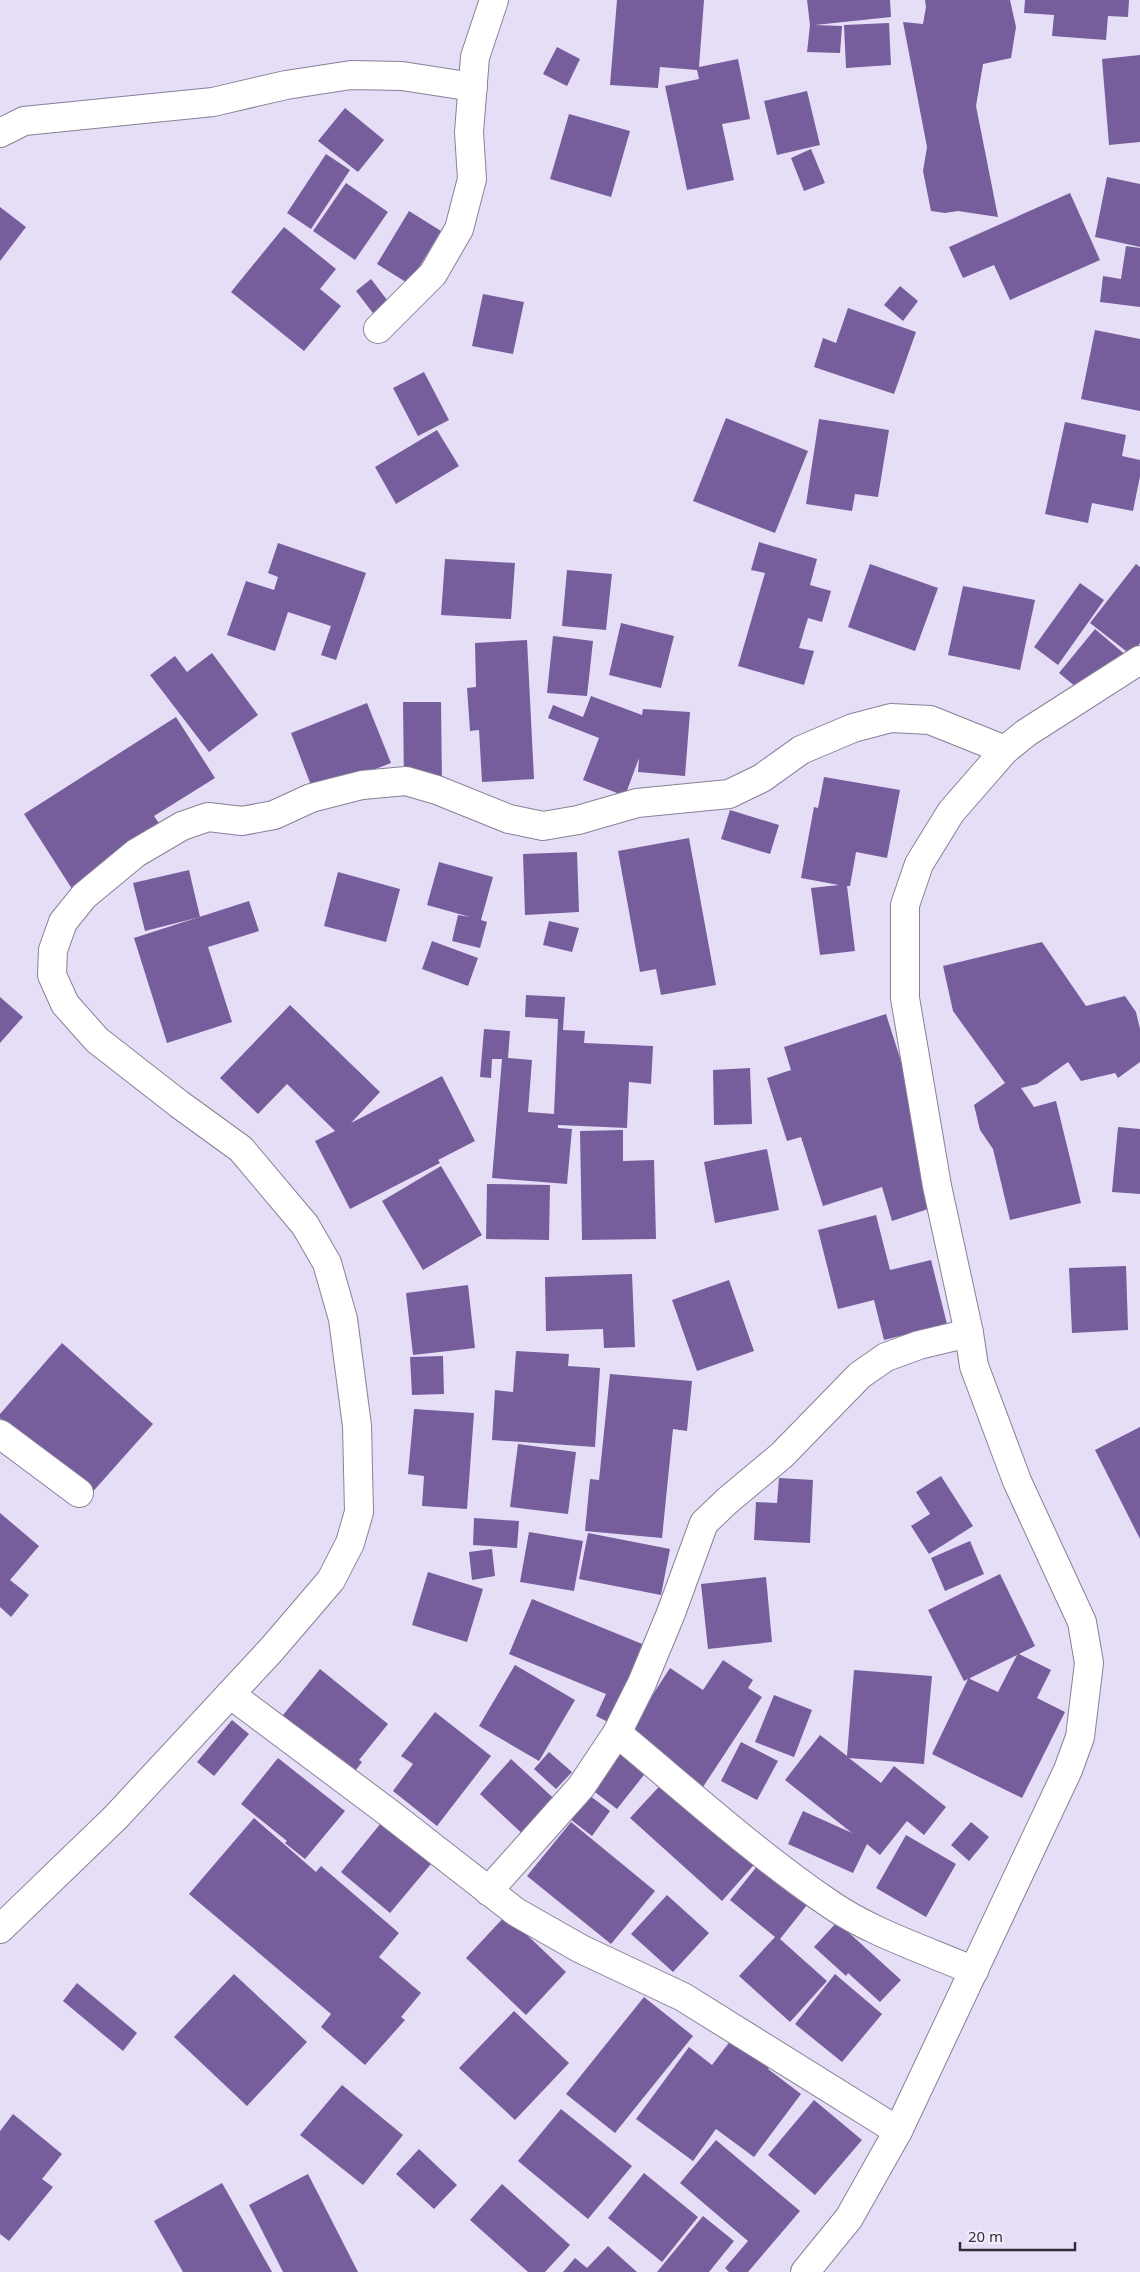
<svg xmlns="http://www.w3.org/2000/svg" width="1140" height="2272" viewBox="0 0 1140 2272" font-family="'Noto Sans',sans-serif">
	<rect width="100%" height="100%" fill="#e6def7"/>
	<g fill="#765d9c" fill-rule="evenodd">
		<path d="M617 0H704L699 67 738 59 750 119 722 124 734 180 687 190 665 86 699 79 697 70 660 67 658 88 610 85Z"/>
		<path d="M807 0H890L891 17 815 25 842 26 840 53 807 52 810 25Z"/>
		<path d="M925 0H1010L1016 27 1011 58 983 64 976 106 998 217 958 211 945 213 931 211 923 171 927 147 903 22 923 24 926 7Z"/>
		<path d="M1025 0H1129L1128 17 1108 16 1106 40 1052 36 1054 15 1024 13Z"/>
		<path d="M889 23 891 65 846 68 844 25Z"/>
		<path d="M557 47 580 59 567 86 543 74Z"/>
		<path d="M1140 55V142L1109 145 1102 59Z"/>
		<path d="M807 91 820 145 777 155 764 101Z"/>
		<path d="M345 108 384 140 358 172 318 141Z"/>
		<path d="M569 114 630 131 611 197 550 179Z"/>
		<path d="M811 149 825 183 804 191 791 158Z"/>
		<path d="M326 154 350 170 311 229 287 213Z"/>
		<path d="M1107 177 1140 184V247L1095 237Z"/>
		<path d="M346 183 388 212 355 260 313 231Z"/>
		<path d="M1070 193 1100 260 1010 300 994 265 963 278 949 247Z"/>
		<path d="M0 207 26 227 0 261Z"/>
		<path d="M409 211 441 231 409 284 377 264Z"/>
		<path d="M284 227 336 269 320 289 341 306 304 351 231 292Z"/>
		<path d="M1126 246 1140 248V307L1100 302 1103 276 1121 279Z"/>
		<path d="M371 279 394 309 379 321 356 291Z"/>
		<path d="M900 286 918 301 903 321 884 305Z"/>
		<path d="M483 294 524 302 513 354 472 346Z"/>
		<path d="M848 308 916 332 894 394 814 367 823 338 836 343Z"/>
		<path d="M1095 330 1140 339V411L1081 399Z"/>
		<path d="M424 372 449 420 418 436 393 388Z"/>
		<path d="M726 418 808 451 775 533 693 501Z"/>
		<path d="M819 419 889 430 878 497 855 494 852 511 806 504Z"/>
		<path d="M1065 422 1126 435 1122 456 1140 460V476L1133 511 1092 503 1088 523 1045 514Z"/>
		<path d="M437 430 459 466 396 504 375 467Z"/>
		<path d="M759 542 817 559 810 585 831 591 822 622 808 618 799 648 814 651 804 685 738 666 765 573 751 570Z"/>
		<path d="M278 543 366 573 336 660 321 655 331 626 288 612 275 651 227 635 246 581 274 590 278 577 268 573Z"/>
		<path d="M445 559 515 563 511 619 441 615Z"/>
		<path d="M870 564 938 588 915 651 848 627Z"/>
		<path d="M1136 564 1140 567V643L1131 655 1090 623Z"/>
		<path d="M567 570 612 574 606 630 562 626Z"/>
		<path d="M1080 583 1104 600 1058 665 1034 647Z"/>
		<path d="M963 586 1035 600 1020 670 948 655Z"/>
		<path d="M621 623 674 636 661 688 609 675Z"/>
		<path d="M1095 629 1128 657 1093 701 1059 673Z"/>
		<path d="M553 636 593 641 587 696 547 693Z"/>
		<path d="M527 640 534 779 482 782 479 730 470 731 467 688 476 687 475 643Z"/>
		<path d="M212 653 258 715 209 752 150 675 175 656 187 672Z"/>
		<path d="M591 696 642 715 643 709 690 712 685 776 638 772 639 758 625 796 583 780 599 738 548 718 553 705 583 717Z"/>
		<path d="M403 702H441L442 783 404 784Z"/>
		<path d="M367 703 391 763 314 793 291 733Z"/>
		<path d="M176 717 215 778 154 816 166 833 74 892 24 814Z"/>
		<path d="M824 777 900 790 887 858 856 852 850 886H847L855 951 820 955 811 888 839 885 801 878 814 807 818 808Z"/>
		<path d="M730 810 779 825 770 854 721 839Z"/>
		<path d="M689 838 716 985 661 995 656 969 640 972 618 851Z"/>
		<path d="M577 852 579 912 525 915 523 854Z"/>
		<path d="M439 862 493 877 481 920 487 922 480 948 452 941 458 915 470 917 427 905Z"/>
		<path d="M189 870 200 917 145 931 133 883Z"/>
		<path d="M338 872 400 889 386 942 324 926Z"/>
		<path d="M249 901 259 931 208 947 232 1022 167 1043 134 938Z"/>
		<path d="M549 921 579 928 572 952 543 945Z"/>
		<path d="M432 941 478 958 468 986 422 969Z"/>
		<path d="M1042 942 1086 1006 1125 996 1136 1012 1140 1029V1062L1118 1078 1115 1073 1081 1081 1068 1062 1037 1084 1021 1088 1034 1107 1056 1101 1081 1203 1010 1220 993 1149 980 1130 974 1105 1005 1083 953 1011 943 966Z"/>
		<path d="M526 995 565 997 563 1030 585 1031 584 1043 653 1046 651 1084 629 1082 627 1128 558 1125V1128L572 1129 567 1184 492 1178 502 1059H492L491 1078 480 1077 484 1029 510 1031 508 1058 532 1060 528 1112 554 1114 558 1019 525 1017Z"/>
		<path d="M0 997 23 1017 0 1043Z"/>
		<path d="M290 1005 380 1092 351 1123 442 1076 475 1141 438 1160 440 1163 350 1209 315 1141 335 1131 287 1084 258 1114 220 1078Z"/>
		<path d="M886 1014 946 1203 892 1221 882 1187 823 1206 801 1137 787 1141 767 1078 791 1070 784 1047Z"/>
		<path d="M750 1068 752 1124 714 1125 713 1070Z"/>
		<path d="M1118 1127 1140 1129V1194L1112 1192Z"/>
		<path d="M623 1130V1161L654 1160 656 1239 582 1240 580 1131Z"/>
		<path d="M767 1149 779 1210 715 1223 704 1162Z"/>
		<path d="M441 1166 482 1235 423 1270 382 1201Z"/>
		<path d="M487 1184 550 1185 549 1240 486 1239Z"/>
		<path d="M876 1215 890 1270 931 1260 947 1324 884 1340 874 1300 838 1309 818 1230Z"/>
		<path d="M1126 1266 1128 1330 1072 1333 1069 1268Z"/>
		<path d="M632 1274 635 1347 604 1348 603 1329 546 1331 545 1277Z"/>
		<path d="M729 1280 754 1351 697 1371 672 1300Z"/>
		<path d="M468 1285 475 1348 413 1355 406 1293Z"/>
		<path d="M62 1343 153 1424 89 1496 0 1418V1414Z"/>
		<path d="M516 1351 569 1354 568 1366 600 1368 595 1447 492 1440 495 1390 513 1392Z"/>
		<path d="M443 1356 444 1394 412 1395 410 1357Z"/>
		<path d="M610 1374 692 1381 687 1431 673 1429 662 1538 585 1531 590 1479 599 1480Z"/>
		<path d="M414 1409 474 1413 467 1509 422 1506 424 1476 408 1474Z"/>
		<path d="M1140 1427V1539L1095 1450Z"/>
		<path d="M518 1444 576 1452 568 1514 510 1507Z"/>
		<path d="M941 1476 973 1526 929 1554 911 1526 930 1514 916 1492Z"/>
		<path d="M779 1478 813 1480 810 1543 754 1540 756 1502 777 1503Z"/>
		<path d="M0 1513 39 1546 10 1580 29 1595 11 1617 0 1607Z"/>
		<path d="M474 1518 519 1521 517 1548 473 1545Z"/>
		<path d="M529 1532 583 1541 574 1591 520 1582Z"/>
		<path d="M588 1533 670 1549 661 1595 579 1579Z"/>
		<path d="M970 1541 984 1574 945 1591 931 1558Z"/>
		<path d="M492 1549 495 1576 472 1580 469 1552Z"/>
		<path d="M428 1572 483 1589 467 1642 412 1625Z"/>
		<path d="M1000 1574 1035 1646 1019 1654 1051 1670 1037 1698 1065 1712 1022 1798 932 1754 968 1679 964 1681 928 1610ZM1017 1655 998 1692 970 1679V1678Z"/>
		<path d="M766 1577 772 1642 708 1649 701 1584Z"/>
		<path d="M532 1599 652 1648 614 1725 596 1716 606 1694 509 1654Z"/>
		<path d="M723 1660 753 1680 748 1688 762 1697 703 1787 626 1736 670 1668 703 1690Z"/>
		<path d="M515 1665 575 1700 539 1761 479 1726Z"/>
		<path d="M320 1669 388 1724 359 1760 362 1762 339 1792 267 1735Z"/>
		<path d="M854 1670 932 1676 924 1764 849 1758 881 1783 894 1766 946 1807 924 1835 907 1821 880 1855 867 1844 853 1873 788 1844 803 1811 852 1833 785 1780 820 1735 847 1756Z"/>
		<path d="M774 1695 812 1710 794 1757 755 1742Z"/>
		<path d="M435 1712 491 1756 437 1826 393 1791 413 1764 401 1756Z"/>
		<path d="M232 1720 249 1734 214 1776 197 1762Z"/>
		<path d="M741 1742 778 1761 757 1800 721 1781Z"/>
		<path d="M626 1746 651 1766 617 1809 591 1789Z"/>
		<path d="M549 1752 572 1772 556 1789 534 1769Z"/>
		<path d="M278 1758 345 1811 305 1859 285 1843 287 1841 241 1804Z"/>
		<path d="M511 1759 561 1805 529 1840 480 1794Z"/>
		<path d="M667 1778 759 1859 722 1901 630 1818Z"/>
		<path d="M589 1795 610 1811 592 1836 570 1819Z"/>
		<path d="M254 1818 316 1872 321 1866 399 1933 379 1957 421 1993 401 2017 405 2020 365 2065 321 2027 331 2014 189 1894Z"/>
		<path d="M571 1822 655 1891 611 1944 527 1876Z"/>
		<path d="M971 1822 989 1837 969 1861 951 1845Z"/>
		<path d="M381 1823 431 1864 390 1913 341 1872Z"/>
		<path d="M906 1835 956 1864 926 1917 876 1888Z"/>
		<path d="M762 1860 811 1900 780 1939 827 1981 790 2022 739 1976 775 1937 730 1900Z"/>
		<path d="M667 1895 709 1933 673 1972 631 1934Z"/>
		<path d="M506 1915 566 1972 526 2015 466 1958Z"/>
		<path d="M837 1922 901 1980 880 2002 848 1973 846 1976 814 1947Z"/>
		<path d="M234 1974 307 2042 247 2106 174 2037Z"/>
		<path d="M835 1974 882 2014 842 2062 795 2024Z"/>
		<path d="M77 1983 137 2033 123 2051 63 2001Z"/>
		<path d="M644 1997 693 2036 615 2133 566 2094Z"/>
		<path d="M514 2011 569 2063 515 2120 459 2068Z"/>
		<path d="M734 2036 772 2064 768 2069 801 2094 754 2157 716 2129 693 2161 636 2119 689 2047 712 2065Z"/>
		<path d="M342 2085 403 2135 363 2185 300 2135Z"/>
		<path d="M814 2100 862 2140 815 2195 768 2155Z"/>
		<path d="M561 2109 632 2166 588 2219 518 2161Z"/>
		<path d="M13 2114 62 2154 42 2179 53 2187 9 2241 0 2234V2131Z"/>
		<path d="M716 2140 800 2211 748 2272H729L725 2268 748 2241 680 2183Z"/>
		<path d="M419 2149 457 2185 434 2209 396 2174Z"/>
		<path d="M644 2173 698 2217 662 2262 608 2218Z"/>
		<path d="M308 2174 358 2272H283L249 2205Z"/>
		<path d="M222 2183 272 2272H183L154 2221Z"/>
		<path d="M502 2184 570 2245 545 2272H528L470 2220Z"/>
		<path d="M703 2216 734 2241 709 2272H657Z"/>
		<path d="M608 2246 637 2272H563L575 2258 587 2268Z"/>
	</g>
	<g fill="none" stroke-linecap="round" stroke-linejoin="round">
		<g stroke="#888197" stroke-width="30">
			<g id="minor">
				<path d="M0 133 24 121 213 102 286 85 351 75 402 76 473 87"/>
				<path d="M378 329 433 274 459 229 472 179 469 132 475 57 494 0"/>
				<path d="M0 1434 79 1493"/>
				<path d="M230 1694 389 1813 516 1912 581 1949 683 1997 898 2131"/>
				<path d="M617 1733C687 1791 755 1853 830 1904 870 1932 928 1951 974 1971"/>
				<path d="M488 1891 581 1787 617 1733 642 1683 671 1613 704 1523 727 1501 782 1455 860 1375 886 1357 919 1345 969 1333"/>
				<path d="M0 1929 116 1817 272 1649 331 1580 350 1543 359 1512 357 1426 343 1319 327 1263 305 1225 241 1149 179 1104 97 1040 65 1004 52 975 53 950 63 922 84 896 136 853 182 826 208 817 242 821 274 815 311 798 362 785 406 781 437 790 509 819 543 826 578 820 637 803 729 794 762 778 801 750 853 728 891 718 930 720 1005 750"/>
				<path d="M805 2272 849 2218 898 2131 1068 1770 1080 1737 1089 1663 1082 1622 1017 1481 974 1366 969 1333 937 1186 905 998V905L919 864 951 812 1005 750 1026 733 1140 660"/>
			</g>
		</g>
		<use href="#minor" stroke="#fff" stroke-width="28"/>
	</g>
	<path d="M960 2242v8h115v-8" fill="none" stroke="#312e38" stroke-width="2.5"/>
	<text x="968" y="2242" font-size="15" fill="#312e38" stroke="#f2edfc" stroke-width="4" paint-order="stroke">20 m</text>
</svg>
